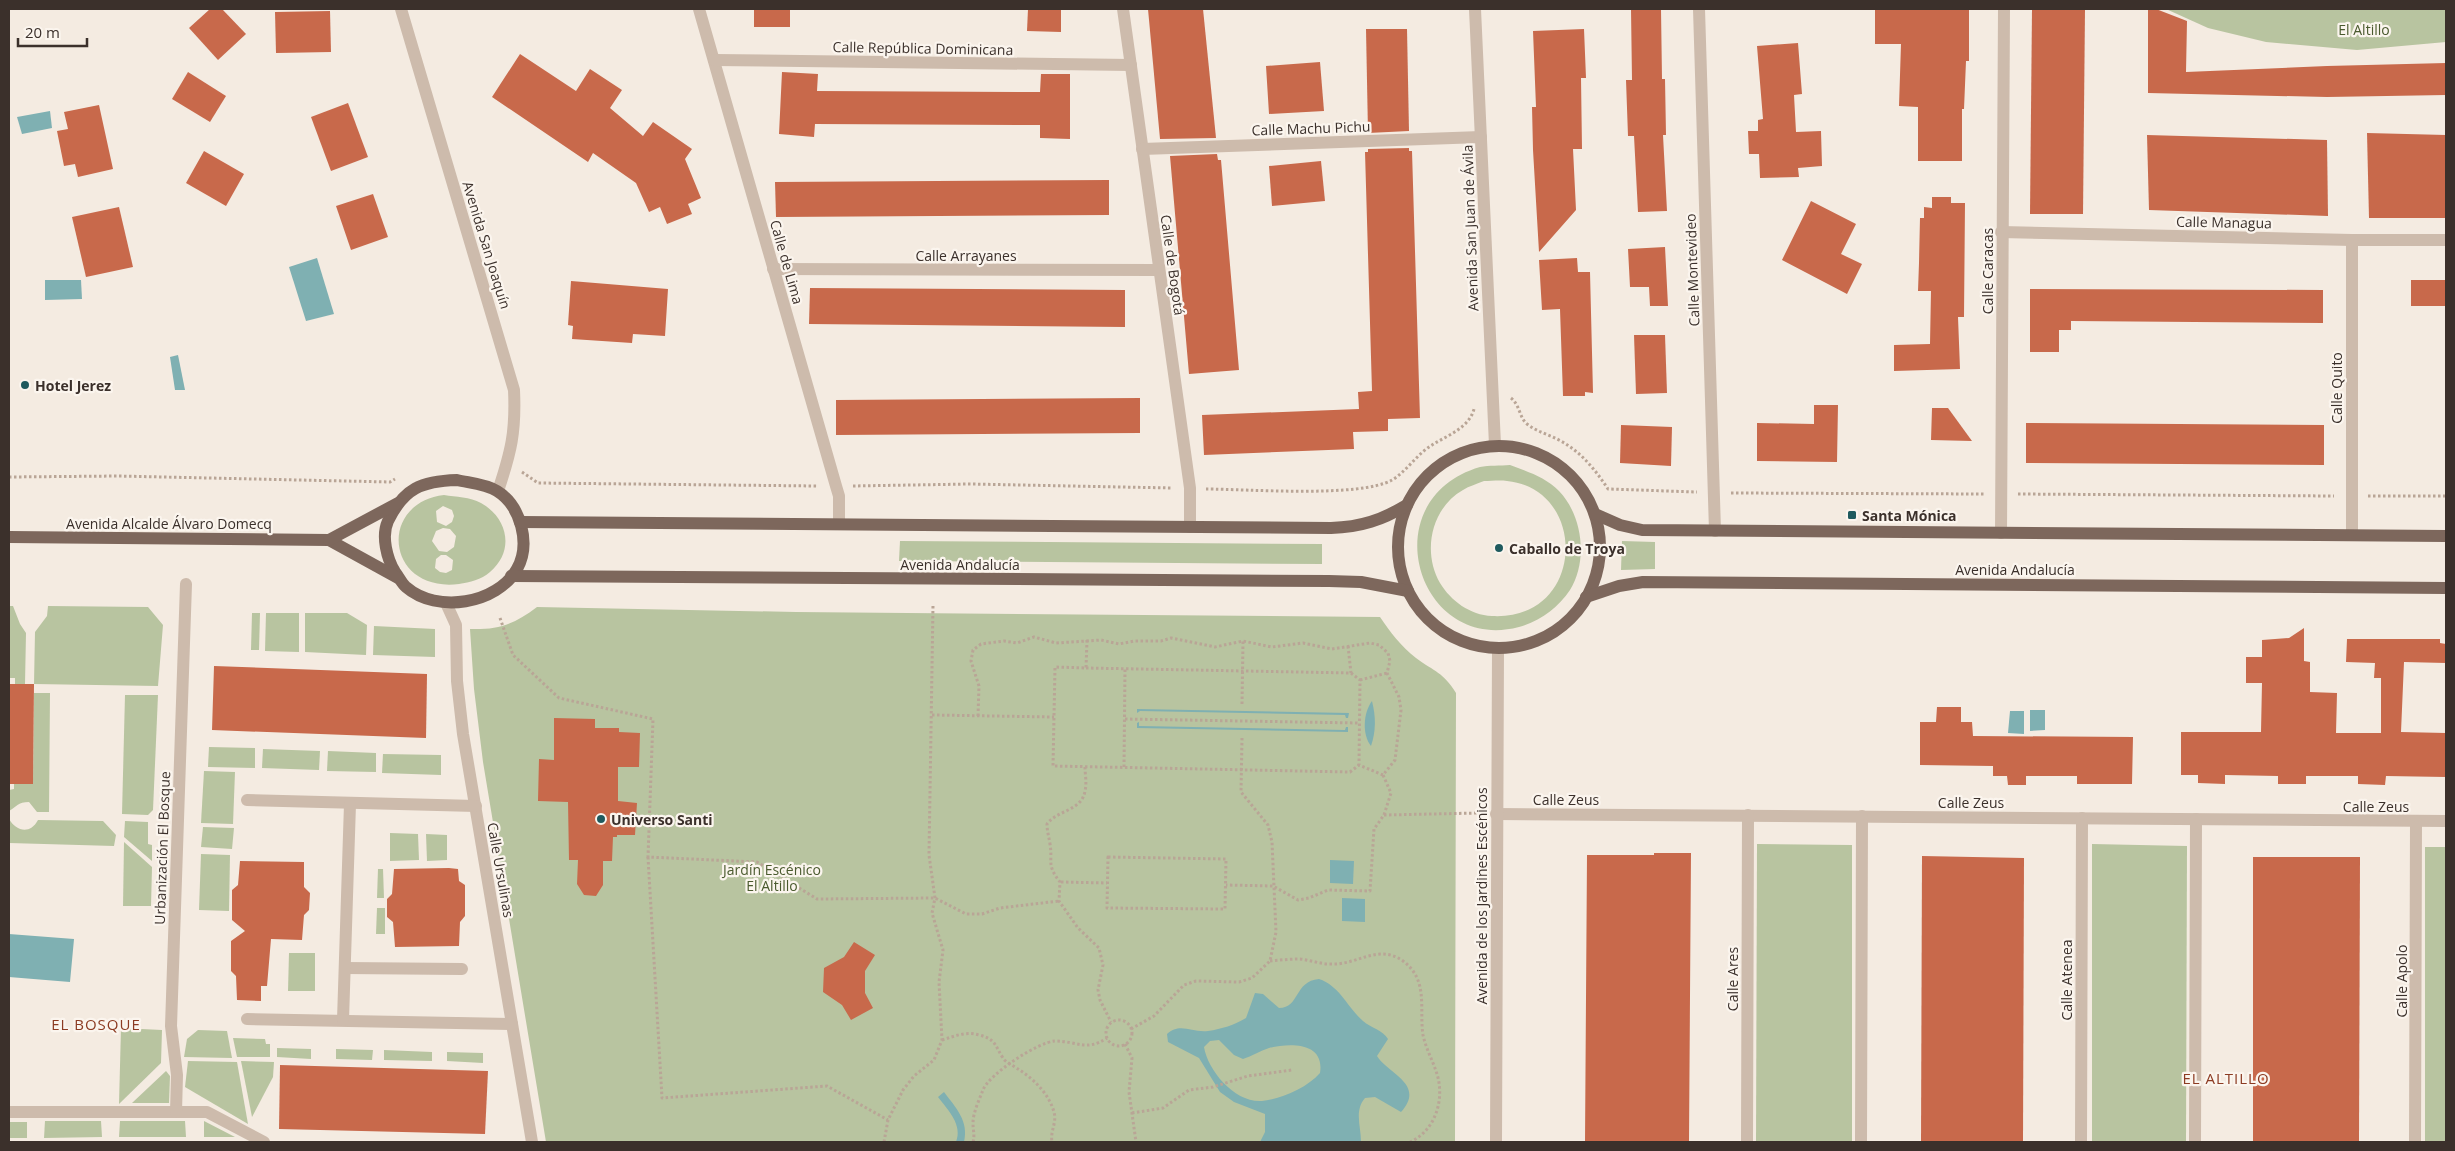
<svg xmlns="http://www.w3.org/2000/svg" width="2455" height="1151" viewBox="0 0 2455 1151" font-family="'Open Sans',sans-serif">
	<rect width="100%" height="100%" fill="#f4ebe1"/>
	<g fill="#b8c4a0" fill-rule="evenodd">
		<path d="M2166 9H2446V42L2357 50 2266 42 2208 28Z"/>
		<path d="M1510 465C1528 472 1545 477 1559 491 1583 516 1588 561 1570 590 1558 608 1540 621 1519 627 1417 654 1371 499 1480 467 1489 465 1500 466 1510 465ZM1484 481C1491 481 1500 480 1507 481 1589 489 1586 621 1492 616 1470 615 1451 601 1440 583 1422 552 1431 508 1463 490 1469 486 1477 484 1484 481Z"/>
		<path d="M444 495C456 497 470 497 481 503 508 518 515 551 490 572 481 580 470 582 459 584 386 593 377 503 444 495ZM443 506 452 510 454 516 452 522 446 526 437 522 436 511ZM443 528 450 529 456 536 454 547 447 552 439 551 432 541 436 531ZM441 555H446L453 560 452 570 446 573 440 572 435 568 436 559Z"/>
		<path d="M900 541 1322 544V564L899 561Z"/>
		<path d="M1622 541 1655 542V569L1621 570Z"/>
		<path d="M9 606H13L20 624 26 633 25 684H15V678H9Z"/>
		<path d="M48 606 148 607 163 625 158 686 34 684 35 632 47 616Z"/>
		<path d="M537 607 796 612 1380 617C1390 632 1401 646 1416 658 1435 672 1443 672 1456 693L1455 1142H546L483 762 474 689 470 629C498 630 515 624 537 607Z"/>
		<path d="M252 613H260L259 650H251Z"/>
		<path d="M266 613H299V652L265 651Z"/>
		<path d="M305 613H347L367 625 366 655 305 652Z"/>
		<path d="M374 626 435 629V657L373 655Z"/>
		<path d="M34 693H50L49 812H37L29 802C18 802 16 807 9 811V790L14 789V784H33Z"/>
		<path d="M125 695H158L153 810 148 815 122 814Z"/>
		<path d="M209 747 255 748V768L208 767Z"/>
		<path d="M263 749 320 751 319 770 262 768Z"/>
		<path d="M328 751 376 753V772L327 771Z"/>
		<path d="M383 754 441 755V775L382 773Z"/>
		<path d="M204 771 235 772 233 824 201 823Z"/>
		<path d="M9 819C16 831 30 835 38 820L103 821 116 835 114 846 9 843Z"/>
		<path d="M125 821 148 822V844L152 845V861L124 837Z"/>
		<path d="M203 827 234 828 232 849 201 847Z"/>
		<path d="M390 833 418 834 419 860 390 861Z"/>
		<path d="M426 834 447 835V860L427 861Z"/>
		<path d="M124 842 152 867 151 906H123Z"/>
		<path d="M1757 844 1852 845V1142H1756Z"/>
		<path d="M2092 844 2187 846 2186 1142H2092Z"/>
		<rect x="2425" y="847" width="21" height="295"/>
		<path d="M201 854 230 855 229 911 199 910Z"/>
		<path d="M378 869H383L384 898H377Z"/>
		<path d="M377 908H385V934H376Z"/>
		<path d="M289 953H315V991H288Z"/>
		<path d="M121 1028 162 1030 161 1063 119 1104Z"/>
		<path d="M198 1030 227 1031 232 1058 184 1057 187 1039Z"/>
		<path d="M233 1038 265 1039 266 1044H270V1057H237Z"/>
		<path d="M277 1048 311 1049V1059L277 1057Z"/>
		<path d="M336 1049 373 1050 372 1060 336 1059Z"/>
		<path d="M384 1050 432 1052V1061L384 1060Z"/>
		<path d="M447 1052 483 1053V1063L447 1061Z"/>
		<path d="M188 1061 237 1062 248 1124 185 1087Z"/>
		<path d="M241 1061 274 1062 273 1077 252 1117Z"/>
		<path d="M166 1071 170 1076 169 1103H132Z"/>
		<path d="M45 1121H101L102 1137 44 1138Z"/>
		<path d="M120 1121H185L186 1137H119Z"/>
		<path d="M204 1121 235 1137H204Z"/>
		<rect x="9" y="1122" width="18" height="16"/>
	</g>
	<g fill="#7fb0b2" fill-rule="evenodd">
		<path d="M50 111 52 128 22 134 17 117Z"/>
		<path d="M317 258 334 314 306 321 289 267Z"/>
		<path d="M45 280H81L82 299 45 300Z"/>
		<path d="M178 355 185 390H175L170 357Z"/>
		<path d="M1372 701C1376 717 1376 731 1371 746 1362 735 1363 713 1372 701Z"/>
		<path d="M1137 709 1349 713 1348 718H1346L1345 715 1140 711 1137 713Z"/>
		<path d="M2030 710H2045V730L2030 731Z"/>
		<path d="M2010 711H2024V734L2008 733Z"/>
		<path d="M1139 722V726L1345 730 1346 727H1348V732L1137 728V723Z"/>
		<path d="M1330 860 1354 861 1353 884 1330 883Z"/>
		<path d="M1342 898 1365 899V922L1342 921Z"/>
		<path d="M9 934 74 939 70 982 9 977Z"/>
		<path d="M1319 979C1340 986 1347 1007 1363 1021 1371 1028 1383 1030 1388 1039L1377 1056C1388 1074 1426 1084 1401 1112L1375 1097 1365 1098C1354 1111 1361 1126 1361 1142H1260L1265 1132V1114L1234 1102 1220 1092 1199 1058 1168 1042 1167 1034C1180 1022 1192 1033 1208 1031 1222 1029 1234 1025 1246 1018L1255 993 1263 994 1279 1008C1300 1008 1294 981 1319 979ZM1219 1040 1234 1055 1243 1059C1252 1056 1260 1051 1269 1048 1290 1043 1325 1042 1320 1073 1307 1088 1281 1099 1262 1101 1235 1103 1208 1071 1204 1047L1210 1041Z"/>
		<path d="M944 1092C956 1108 969 1121 964 1142H956C963 1125 948 1110 938 1097Z"/>
	</g>
	<g fill="#c8694b">
		<path d="M210 9H222L246 34 218 60 189 28Z"/>
		<rect x="754" y="9" width="36" height="18"/>
		<path d="M1028 9H1061V32L1027 31Z"/>
		<path d="M1148 9H1203L1216 138 1160 139Z"/>
		<path d="M1631 9H1661L1662 79H1665L1666 135H1663L1667 211 1638 212 1634 136H1628L1626 80H1632Z"/>
		<path d="M1875 9H1969V61H1966L1964 109H1962V161H1918V107L1899 106 1901 44H1875Z"/>
		<path d="M2032 9H2085L2083 214H2030Z"/>
		<path d="M2148 9H2156L2187 21 2186 72 2327 66 2446 63V95L2327 97 2148 93Z"/>
		<path d="M330 11 331 52 276 53 275 12Z"/>
		<path d="M1366 29H1407L1409 131 1368 133Z"/>
		<path d="M1584 29 1586 78H1581L1582 149H1573L1576 210 1539 252 1533 150 1532 107H1536L1533 31Z"/>
		<path d="M1798 43 1802 94 1794 95 1796 132 1821 131 1822 166 1798 168 1799 177 1760 178 1759 154H1749L1748 131H1758V120L1763 119 1757 46Z"/>
		<path d="M520 54 576 91 590 69 622 90 610 108 643 136 653 122 692 149 685 159 701 198 688 204 692 214 667 224 660 207 649 212 636 183 593 153 588 162 492 97Z"/>
		<path d="M1320 62 1324 111 1269 114 1266 66Z"/>
		<path d="M188 72 226 96 210 122 172 99Z"/>
		<path d="M782 72 818 74 817 91 1040 92 1041 74H1070V139L1040 138V125L815 124 814 137 779 134Z"/>
		<path d="M348 103 368 157 331 171 311 117Z"/>
		<path d="M99 105 113 169 78 177 75 164 64 166 57 131 68 129 64 112Z"/>
		<path d="M2367 133 2446 135V218H2369Z"/>
		<path d="M2147 135 2327 140 2328 216 2149 210Z"/>
		<path d="M1409 148V151H1412L1420 418 1388 419V431L1353 432 1354 449 1204 455 1202 415 1359 409 1358 392 1372 391 1365 152H1368V149Z"/>
		<path d="M204 151 244 174 226 206 186 183Z"/>
		<path d="M1217 154 1218 160H1221L1239 370 1189 374 1170 156Z"/>
		<path d="M1321 161 1325 201 1272 206 1269 166Z"/>
		<path d="M1109 180V215L776 217 775 182Z"/>
		<path d="M373 194 388 237 351 250 336 206Z"/>
		<path d="M1932 197H1951V203H1965L1964 317H1958L1960 369 1894 371V345L1930 344 1931 291H1918L1919 263 1920 218H1924V207L1932 208Z"/>
		<path d="M1811 201 1856 224 1841 254 1862 264 1847 294 1782 260Z"/>
		<path d="M119 207 133 267 86 277 72 217Z"/>
		<path d="M1665 247 1668 306H1650L1649 287H1630L1628 249Z"/>
		<path d="M1577 258 1578 272H1590L1593 393 1585 392V396H1563L1560 309 1542 310 1539 260Z"/>
		<rect x="2411" y="280" width="35" height="26"/>
		<path d="M571 281 668 289 665 336 633 334 632 343 572 339 573 326 568 325Z"/>
		<path d="M810 288 1125 290V327L809 324Z"/>
		<path d="M2030 289 2323 290V323L2071 321V330H2059V352H2030Z"/>
		<path d="M1634 335H1665L1667 393 1636 394Z"/>
		<path d="M1140 398V433L836 435V400Z"/>
		<path d="M1814 405H1838L1837 462 1757 461V423L1814 424Z"/>
		<path d="M1932 408H1948L1972 441 1931 440Z"/>
		<path d="M2026 423 2324 425V465L2026 463Z"/>
		<path d="M1621 425 1672 427 1671 466 1620 463Z"/>
		<path d="M2304 628V661L2310 662V692L2337 693 2336 733H2381V678H2374L2375 663 2346 662 2347 639H2440V643L2446 644V663L2404 662 2401 732 2446 733V777L2386 776 2385 785 2358 784V776H2306V784H2278V776L2225 775V784L2198 783V775H2181V732H2261L2262 683H2246V657H2262V640L2289 638Z"/>
		<path d="M214 666 427 674 426 738 212 730Z"/>
		<path d="M9 684H34L33 784H9Z"/>
		<path d="M1937 707H1961V722H1972L1973 736 2133 737 2132 784H2077V776H2026V785H2008L2007 776H1993V766L1920 765V722H1936Z"/>
		<path d="M554 718 595 719V728H619V732L640 733 639 767H618V801L637 803 635 835H617V837H613L612 861H603V885L596 896 584 895 577 884 578 860H569L568 802 538 801 539 759 554 760Z"/>
		<path d="M1654 853H1691L1689 1142H1585L1587 855H1654Z"/>
		<path d="M1922 856 2024 858 2023 1142H1921Z"/>
		<path d="M2253 857H2360L2359 1142H2253Z"/>
		<path d="M240 861 304 862V887L310 893 309 910 304 915 302 940 271 939 267 986H261V1001L237 1000 236 976 231 971V941L245 931 232 920V890L238 885Z"/>
		<path d="M449 868 458 869 459 881 465 885V916L460 922 459 946 395 947 393 922 387 917V899L392 894 394 869Z"/>
		<path d="M854 942 875 955 865 971V993L873 1008 851 1020 842 1005 823 992 824 968 844 957Z"/>
		<path d="M280 1065 488 1071 485 1134 279 1129Z"/>
	</g>
	<g fill="none" stroke-linecap="round" stroke-linejoin="round">
		<g stroke="#b9a596" stroke-width="3" stroke-dasharray="2.5 2.5" stroke-linecap="butt">
			<path d="M1511 398C1520 405 1519 417 1527 424 1537 432 1548 434 1559 440 1580 451 1595 469 1608 489L1697 492"/>
			<path d="M522 472 538 483 817 486"/>
			<path d="M9 477 118 476 390 482 395 479"/>
			<path d="M853 486 970 484 1172 488"/>
			<path d="M1206 489C1247 489 1360 498 1392 480 1406 472 1417 454 1432 445 1448 435 1469 428 1474 409"/>
			<path d="M1731 493 1984 494"/>
			<path d="M2018 494 2334 496"/>
			<path d="M2368 496H2446"/>
			<path d="M500 618 513 655 559 698 653 719 648 857 757 862 817 899 935 898 966 914H982L1000 908 1059 901"/>
			<path d="M1087 640 1086 668 1055 667 1053 766 1350 772 1359 765"/>
			<path d="M1348 646 1351 673"/>
			<path d="M1086 668 1351 673 1360 680 1359 765 1383 775"/>
			<path d="M1360 680 1387 673"/>
			<path d="M1242 704 1243 641"/>
			<path d="M932 715 1054 717"/>
			<path d="M978 716 979 686 971 661 973 650 981 644 1004 641 1017 643 1034 637 1056 643 1101 640 1119 644 1134 641H1161L1171 638 1215 647 1243 641 1272 647 1303 643 1332 649 1370 643 1379 645 1388 653 1390 661 1387 673 1399 697 1401 710 1395 760 1383 775 1391 793 1384 815 1374 829 1370 891 1328 890 1309 898 1298 900 1273 886 1226 885"/>
			<path d="M1125 719 1358 723"/>
			<path d="M1085 767C1085 774 1087 783 1085 791 1082 811 1057 810 1047 824 1047 831 1049 837 1050 844 1053 863 1046 864 1060 882L1059 901 1078 928 1099 948 1103 965 1098 990 1100 1000 1111 1022"/>
			<path d="M1124 767 1125 669"/>
			<path d="M1384 815 1479 813"/>
			<path d="M648 857 662 1098 827 1086 888 1120"/>
			<path d="M1108 857 1226 859 1225 909 1107 908Z"/>
			<path d="M1061 882 1107 883"/>
			<path d="M1270 961C1280 960 1290 959 1300 959 1310 960 1320 964 1330 964 1356 966 1378 943 1403 961 1429 980 1419 1009 1423 1035 1426 1049 1433 1061 1437 1074 1445 1100 1435 1131 1410 1142"/>
			<circle cx="1119" cy="1033" r="13"/>
			<path d="M1131 1029 1154 1016 1184 985 1196 981 1239 982 1252 978 1270 961 1276 932 1272 842 1268 825 1241 792 1242 738"/>
			<path d="M942 1040C955 1036 966 1031 979 1035 996 1039 995 1046 1003 1058 1005 1062 1014 1066 1018 1069 1034 1079 1049 1094 1054 1112 1057 1123 1050 1131 1052 1142"/>
			<path d="M1125 1044 1132 1058 1129 1092 1136 1142"/>
			<path d="M1132 1113 1163 1108 1189 1090 1213 1087 1248 1076 1292 1070"/>
			<path d="M884 1142 888 1120 903 1090 914 1076 934 1060 942 1040 939 982 943 950 932 913 935 898 929 855 933 605"/>
			<path d="M973 1142C975 1135 973 1131 973 1123 973 1113 979 1100 983 1090 989 1074 1038 1042 1055 1041 1077 1041 1086 1052 1107 1038"/>
		</g>
		<g stroke="#cdbbac" stroke-width="12">
			<path d="M9 1112H207L264 1142"/>
			<path d="M176 1112 177 1075 171 1026 186 584"/>
		</g>
		<g stroke="#cdbbac" stroke-width="12">
			<path d="M401 9 514 390C516 432 511 452 498 491"/>
			<path d="M699 9 836 486 839 496V524"/>
			<path d="M1123 9 1190 488V527"/>
			<path d="M1699 9 1715 531"/>
			<path d="M714 60 1131 65"/>
			<path d="M1142 149 1481 137"/>
			<path d="M2001 232 2352 240H2446"/>
			<path d="M2352 240V535"/>
			<path d="M773 269 1159 270"/>
			<path d="M2001 533 2004 9"/>
			<path d="M446 603 456 625 457 681 463 734 532 1142"/>
			<path d="M247 800 476 806"/>
			<path d="M1496 814 2446 821"/>
			<path d="M345 968 462 969"/>
			<path d="M247 1019 512 1024"/>
			<path d="M343 1020 350 804"/>
			<path d="M1747 1142 1748 815"/>
			<path d="M1861 1142 1862 816"/>
			<path d="M2081 1142 2082 818"/>
			<path d="M2195 1142 2196 819"/>
			<path d="M2415 1142 2416 821"/>
		</g>
		<g stroke="#cdbbac" stroke-width="12">
			<path d="M1475 9 1495 445"/>
			<path d="M1496 1142 1498 649"/>
		</g>
		<g stroke="#7d675c" stroke-width="12">
			<circle cx="1499" cy="547" r="101"/>
			<path d="M457 480C470 483 486 484 497 491 521 506 531 544 517 569 497 604 437 614 406 587 402 584 399 577 395 572 387 559 381 536 388 521 404 488 422 481 457 480Z"/>
			<path d="M1595 514 1620 525 1642 530 2446 536"/>
			<path d="M520 522 1331 528C1361 527 1382 520 1407 505"/>
			<path d="M9 537 329 540 398 578"/>
			<path d="M329 540 398 503"/>
			<path d="M511 576 1329 581 1361 582 1408 591"/>
			<path d="M1586 597 1619 586 1643 582 2446 588"/>
		</g>
	</g>
	<g fill="#1f5a5e" stroke="#fbf5ee" stroke-width="2">
		<circle cx="25" cy="385" r="5"/>
		<rect x="1847" y="510" width="10" height="10" rx="2.5"/>
		<circle cx="1499" cy="548" r="5"/>
		<circle cx="601" cy="819" r="5"/>
	</g>
	<g text-anchor="middle" dominant-baseline="central" stroke-width="4.5" stroke-linejoin="round" paint-order="stroke">
		<g font-size="14" fill="#4a5a2e" stroke="#fbf5ee">
			<text x="2364" y="29">El Altillo</text>
			<text x="772" y="869">Jardín Escénico<tspan x="772" dy="16">El Altillo</tspan></text>
		</g>
		<g font-size="14" fill="#3b302b" stroke="#fbf5ee">
			<text transform="translate(923 48) rotate(1)">Calle República Dominicana</text>
			<text transform="translate(1311 128) rotate(-2)">Calle Machu Pichu</text>
			<text transform="translate(2224 222) rotate(1)">Calle Managua</text>
			<text transform="translate(1470 228) rotate(-92)">Avenida San Juan de Ávila</text>
			<text transform="translate(487 245) rotate(73)">Avenida San Joaquín</text>
			<text x="966" y="255">Calle Arrayanes</text>
			<text transform="translate(787 262) rotate(74)">Calle de Lima</text>
			<text transform="translate(1173 265) rotate(82)">Calle de Bogotá</text>
			<text transform="translate(1692 270) rotate(-92)">Calle Montevideo</text>
			<text transform="translate(1987 271) rotate(-90)">Calle Caracas</text>
			<text transform="translate(2336 388) rotate(-90)">Calle Quito</text>
			<text x="169" y="523">Avenida Alcalde Álvaro Domecq</text>
			<text x="960" y="564">Avenida Andalucía</text>
			<text x="2015" y="569">Avenida Andalucía</text>
			<text x="1566" y="799">Calle Zeus</text>
			<text x="1971" y="802">Calle Zeus</text>
			<text x="2376" y="806">Calle Zeus</text>
			<text transform="translate(162 848) rotate(-88)">Urbanización El Bosque</text>
			<text transform="translate(501 870) rotate(80)">Calle Ursulinas</text>
			<text transform="translate(1481 896) rotate(-90)">Avenida de los Jardines Escénicos</text>
			<text transform="translate(1732 979) rotate(-90)">Calle Ares</text>
			<text transform="translate(2066 980) rotate(-90)">Calle Atenea</text>
			<text transform="translate(2401 981) rotate(-90)">Calle Apolo</text>
		</g>
		<g font-size="14" font-weight="bold" fill="#3b302b" stroke="#fbf5ee" text-anchor="start">
			<text x="35" y="385">Hotel Jerez</text>
			<text x="1862" y="515">Santa Mónica</text>
			<text x="1509" y="548">Caballo de Troya</text>
			<text x="611" y="819">Universo Santi</text>
		</g>
		<g font-size="15" letter-spacing="1" fill="#8c3b22" stroke="#fbf5ee">
			<text x="96" y="1024">EL BOSQUE</text>
			<text x="2226" y="1078">EL ALTILLO</text>
		</g>
	</g>
	<rect width="2455" height="1151" fill="none" stroke="#3b302b" stroke-width="20"/>
	<path d="M18 38v8h69v-8" fill="none" stroke="#3b302b" stroke-width="2.5"/>
	<text x="25" y="38" font-size="15" fill="#3b302b" stroke="#fbf5ee" stroke-width="4" paint-order="stroke">20 m</text>
</svg>
